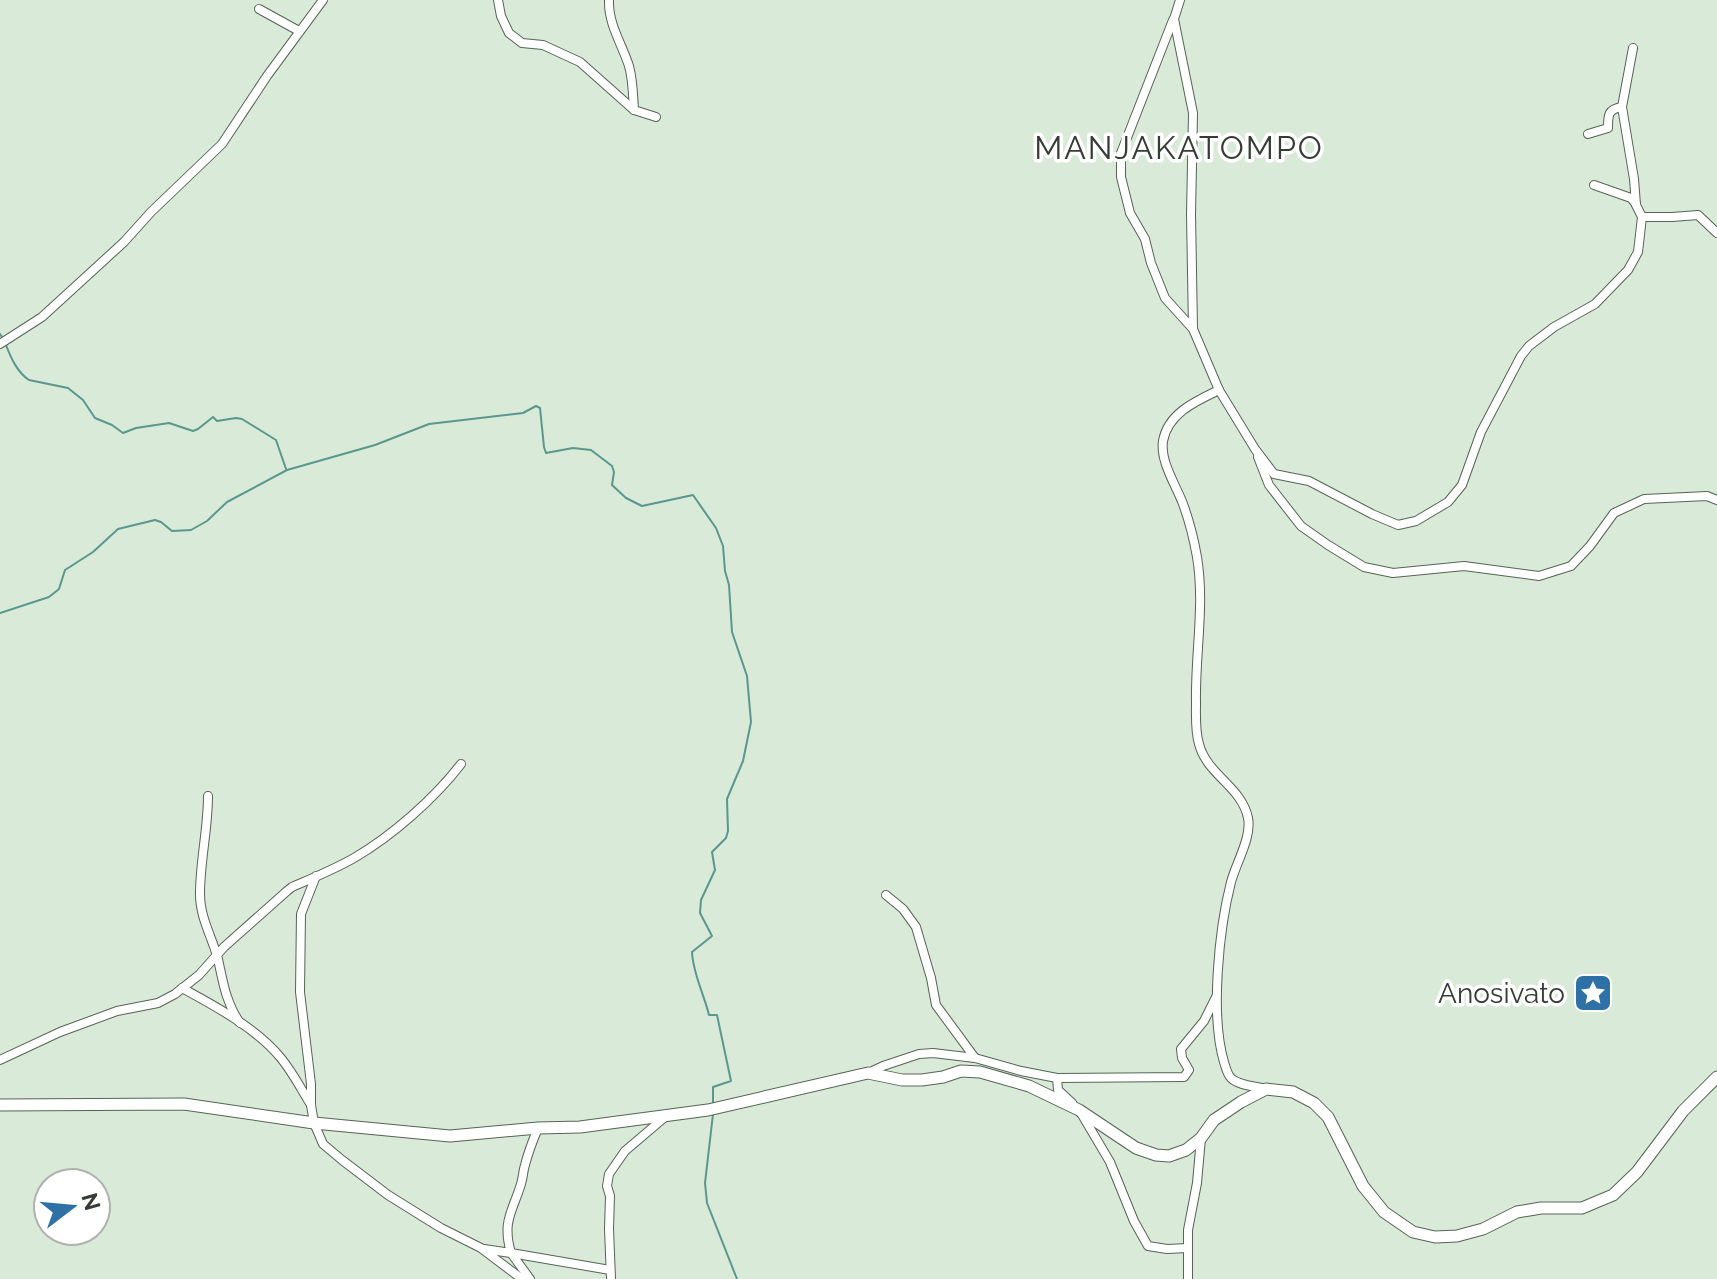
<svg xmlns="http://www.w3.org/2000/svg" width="1717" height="1279" viewBox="0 0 1717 1279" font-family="Raleway,sans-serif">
	<rect width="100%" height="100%" fill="#d9ead8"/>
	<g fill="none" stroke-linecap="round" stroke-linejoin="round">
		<g stroke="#5a978e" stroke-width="2">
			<path d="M0 334 2 337"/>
			<path d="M6 345C11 358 17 372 29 380L68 388 83 400 95 418 112 425 123 433 136 428 169 423 193 431 198 429 213 417 217 421 236 418 242 419 276 440 286 469"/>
			<path d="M0 613 49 597 59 589 65 570 93 552 118 529 155 520 161 522 172 531 191 530 207 521 227 502 287 470 375 445 429 424 523 413 536 406 540 408 544 447 546 453 573 448 591 450 612 466 614 472 612 485 626 498 642 506 693 495 716 528 723 546 725 571 729 585 732 632 747 676 751 722 743 761 727 799 728 831 726 838 712 852 715 870 701 900 700 913 712 936 692 952C693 974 704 994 709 1015H717L731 1081 713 1087V1104"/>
			<path d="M713 1114 705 1183 707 1203 737 1279"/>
		</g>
		<g stroke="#556454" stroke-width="10">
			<g id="street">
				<path d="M498 0 501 16 509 33 522 43 543 45 580 62 634 110 656 117"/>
				<path d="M609 0C608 24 622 44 629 66 633 80 633 96 634 110"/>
				<path d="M1180 0 1174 19 1193 113 1191 214 1193 329 1219 390 1255 449 1274 474 1309 481 1372 514 1398 525 1416 521 1448 502 1462 485 1481 432 1521 356 1529 346 1554 327 1595 304 1628 270 1638 252 1642 217 1636 205 1634 179 1622 107 1633 48"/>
				<path d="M259 9 299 31"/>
				<path d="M1173 20 1121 153V177L1130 213 1145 239 1151 263 1165 298 1193 329"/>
				<path d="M1588 134 1608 128C1608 115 1608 109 1622 107"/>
				<path d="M1594 185 1631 198 1636 204"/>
				<path d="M1642 217H1672L1698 215 1717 233"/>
				<path d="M0 344 42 317 124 242 151 212 222 144 267 76 323 0"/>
				<path d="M1219 390C1196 401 1168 413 1163 441 1160 462 1176 485 1183 504 1189 520 1194 540 1197 557 1205 605 1195 654 1196 702 1196 716 1195 731 1199 744 1207 775 1242 787 1248 818 1252 837 1236 863 1231 882 1219 929 1210 1015 1224 1062 1226 1068 1227 1074 1231 1078 1239 1086 1256 1086 1266 1089"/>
				<path d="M1258 457 1269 485 1301 526 1328 545 1364 567 1393 573 1464 566 1539 576 1571 566 1590 546 1614 513 1644 499 1707 496 1717 500"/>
				<path d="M208 796C208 829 200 861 200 894 200 918 212 937 218 959 223 982 226 1003 240 1023"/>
				<path d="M316 876 301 914 300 992 311 1084V1105L314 1123 323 1144 342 1160 388 1195 441 1228 481 1248 522 1279"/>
				<path d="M886 895 903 909 916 927 931 978 936 1005 975 1058"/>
				<path d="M182 988C215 1006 256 1028 280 1057 292 1071 301 1089 311 1105"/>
				<path d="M0 1060 60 1032 117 1011 158 1003 175 994 199 975 224 947 287 891 292 887C313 878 335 869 354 858 392 836 435 798 461 764"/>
				<path d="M868 1073 883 1066 919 1054 933 1053 975 1058 1021 1071 1057 1078 1184 1077 1189 1070 1182 1058 1181 1049 1204 1021 1216 997"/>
				<path d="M1057 1078 1058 1090 1072 1103"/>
				<path d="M1081 1113 1110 1162 1134 1221 1148 1246 1167 1249 1188 1248"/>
				<path d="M538 1128C533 1140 528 1153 525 1165 523 1171 523 1178 521 1184 512 1213 502 1221 511 1253L610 1270"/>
				<path d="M484 1249 511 1253 530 1279"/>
				<path d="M611 1279 609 1229 610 1196 607 1186 609 1174 625 1151 665 1117"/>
				<path d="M1188 1279V1230L1197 1183 1201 1138"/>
			</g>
		</g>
		<g stroke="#556454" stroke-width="13">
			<path id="secondary" d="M0 1105 184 1104 314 1123 450 1136 538 1128 580 1127 708 1110 868 1073 902 1080H922L943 1077 961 1071 980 1072 1029 1086 1079 1110 1136 1148 1156 1155 1169 1156 1186 1150 1201 1138 1214 1120 1241 1102 1266 1089 1293 1092 1314 1103 1328 1117 1363 1186 1384 1212 1413 1232 1435 1237 1457 1236 1483 1229 1517 1212 1541 1208H1582L1613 1195 1637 1172 1683 1111 1717 1077"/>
		</g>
		<use href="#street" stroke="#fff" stroke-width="8"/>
		<use href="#secondary" stroke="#fff" stroke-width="11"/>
	</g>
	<defs>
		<g id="sight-square" transform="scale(2)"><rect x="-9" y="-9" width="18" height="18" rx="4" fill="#2d71a7" stroke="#fff"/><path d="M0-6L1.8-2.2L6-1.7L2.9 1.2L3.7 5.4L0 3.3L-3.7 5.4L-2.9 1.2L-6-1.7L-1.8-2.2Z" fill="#fff"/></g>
	</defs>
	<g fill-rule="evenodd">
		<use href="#sight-square" x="1593" y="993"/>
	</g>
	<g text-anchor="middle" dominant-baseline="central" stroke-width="7" stroke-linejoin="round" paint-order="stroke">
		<g font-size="28" fill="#353c35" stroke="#fff" text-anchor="end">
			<text x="1565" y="993">Anosivato</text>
		</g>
		<g font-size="32" letter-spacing="2" fill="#353c35" stroke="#fff">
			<text x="1179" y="147">MANJAKATOMPO</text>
		</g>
	</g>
	<g transform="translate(72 1207) rotate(74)"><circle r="38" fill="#ffffff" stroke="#aeb1ae" stroke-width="2"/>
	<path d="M0-6L14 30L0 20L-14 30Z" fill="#2d71a7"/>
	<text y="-12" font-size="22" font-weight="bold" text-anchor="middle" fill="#353c35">N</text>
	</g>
</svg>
